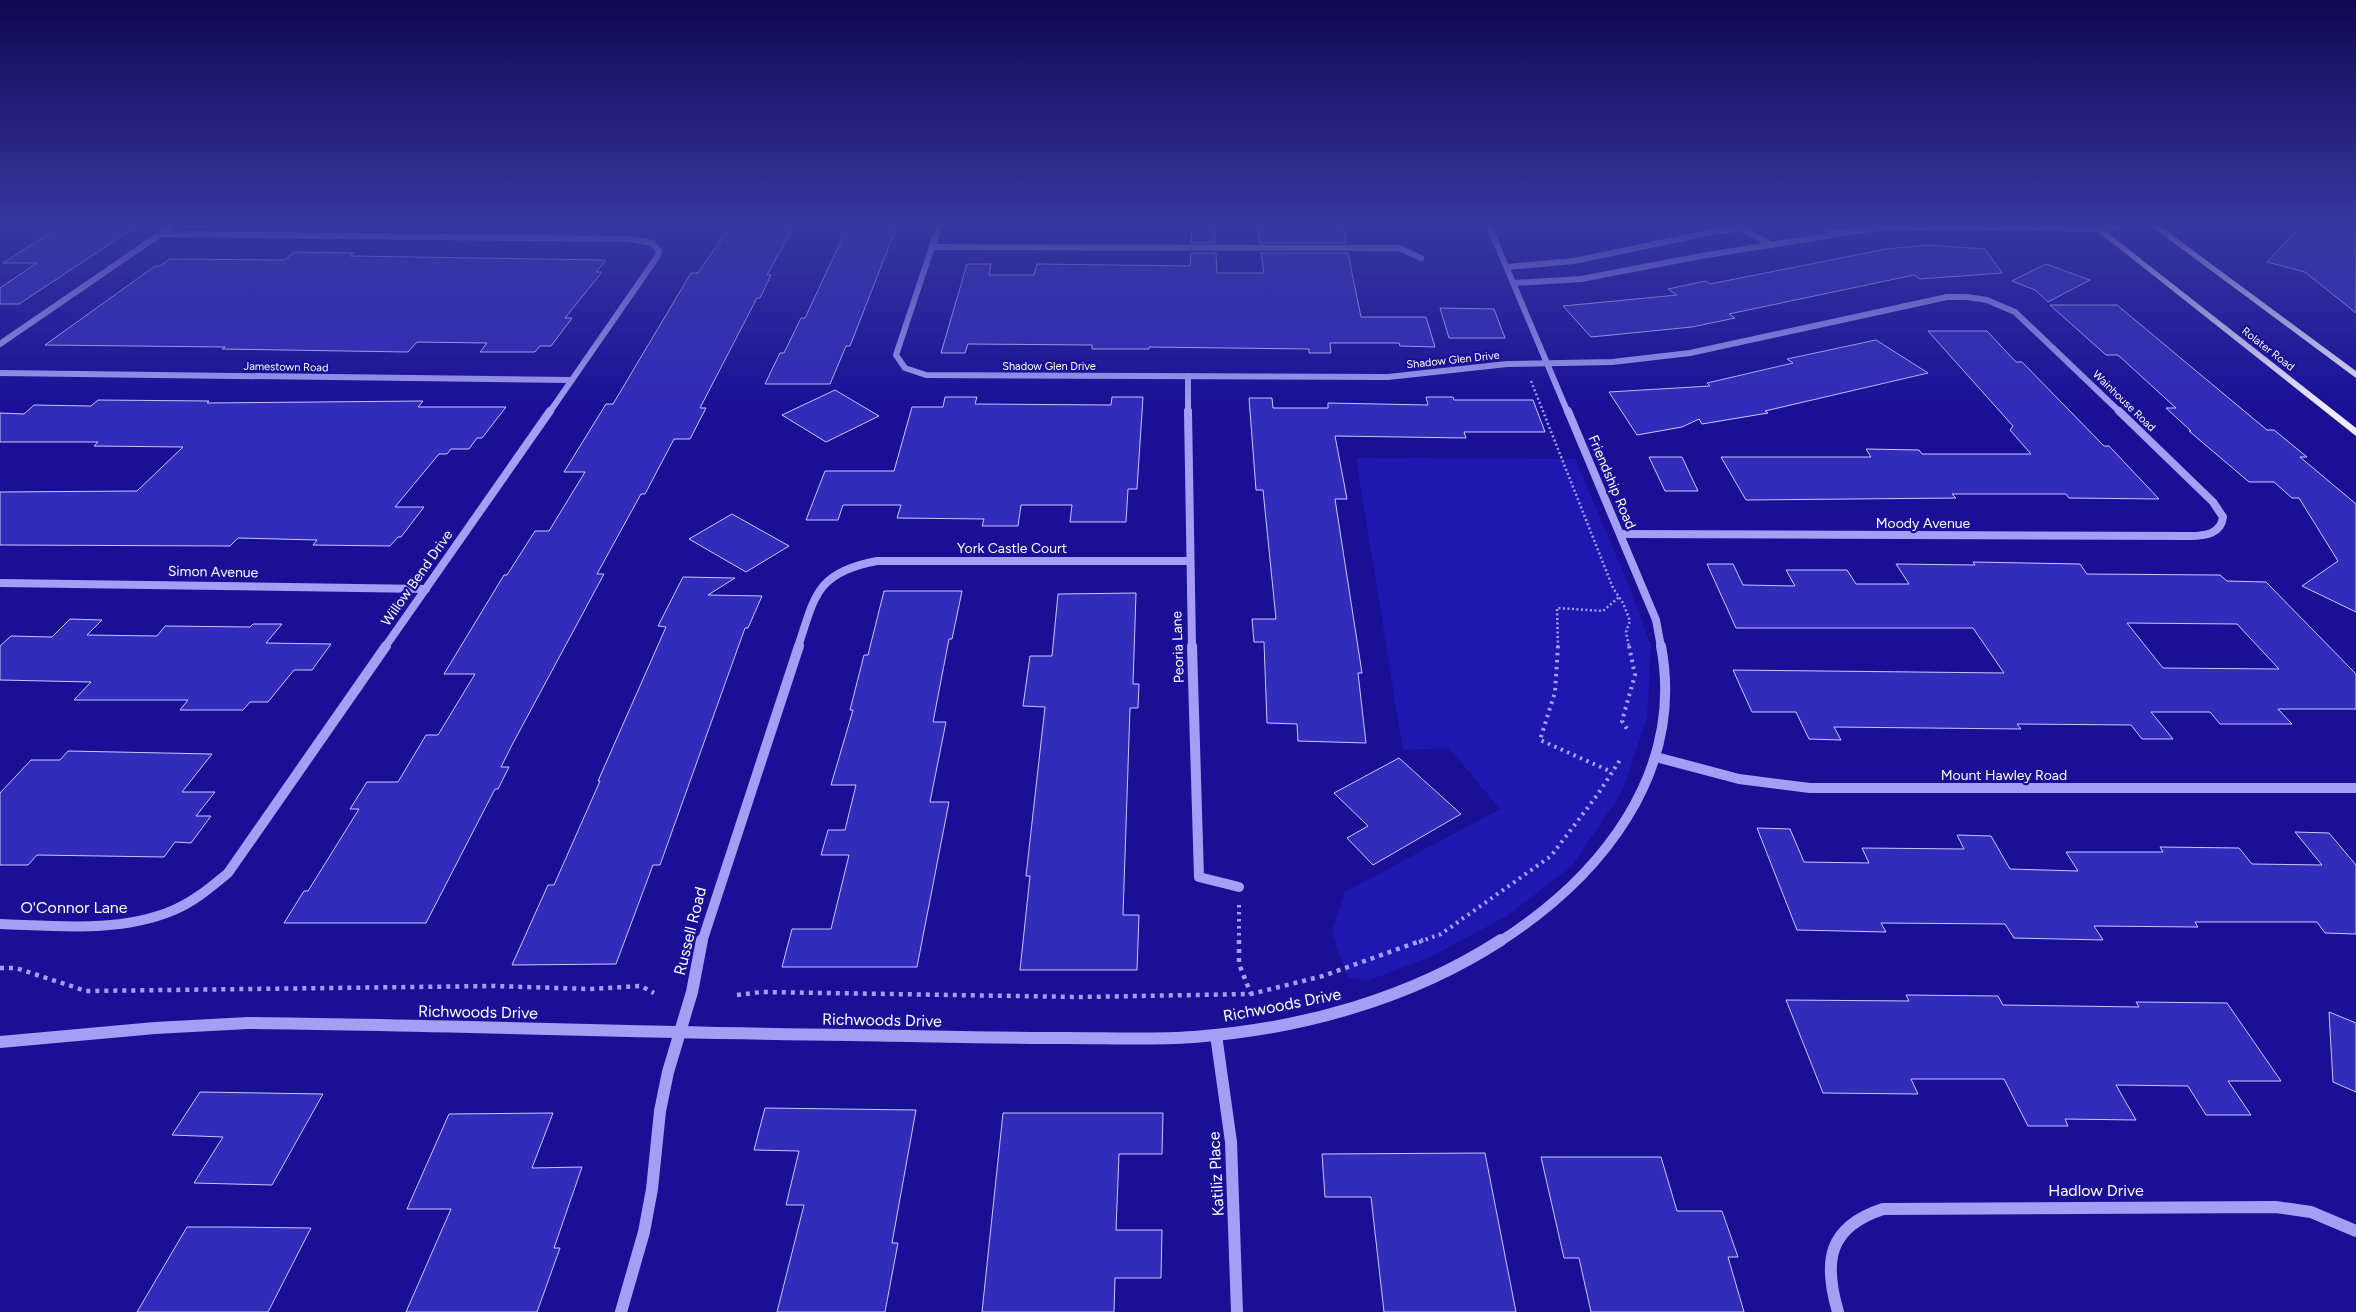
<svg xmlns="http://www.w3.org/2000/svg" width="2356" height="1312" viewBox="0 0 2356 1312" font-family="Figtree,sans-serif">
	<rect width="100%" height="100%" fill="#191096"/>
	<path fill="#2017b1" d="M1356 458 1575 459 1627 581 1651 646 1647 717 1623 790 1572 866 1507 916 1430 957 1367 981 1348 978 1332 932 1345 892 1500 809 1449 748 1403 750Z"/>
	<g fill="#332bba" stroke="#cac7fe" fill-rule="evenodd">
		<path d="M61 226H137L19 304H0V288L37 263H3Z"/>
		<path d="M730 226H794L767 275H771L760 298H757L700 408H706L690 439H674L645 494H641L597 574H604L512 745 501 767H509L498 789H495L426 923H284L304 891H308L359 809H350L367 782H398L426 735H438L475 674H444L504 575H507L535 531H549L585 472H564L606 404H613L691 273H698Z"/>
		<path d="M848 226H897L850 346H846L830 384H765L780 353H784L801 318H805Z"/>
		<path d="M1192 226H1214L1215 243H1191Z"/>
		<path d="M1257 226H1343L1346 243H1259Z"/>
		<path d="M2301 226H2356V313L2305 272 2267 262Z"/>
		<path d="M1928 245 1985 249 2002 273 1920 279 1914 275 1729 314 1735 318 1692 327 1591 337 1563 306 1677 295 1668 289 1706 281 1710 284 1886 249Z"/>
		<path d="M294 252 354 253 350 256 606 260 596 272H602L565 318H572L551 346H540L535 352H480L487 343 417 342 408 352 222 349 225 347 45 345 155 266H160L170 259 285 260Z"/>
		<path d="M1191 253H1216L1217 273H1264L1261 253H1348L1361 317H1426L1435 347 1400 346 1399 343H1330L1331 353H1309V349L1149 347V349H1092V345L968 344 965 353H941L967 264H991L989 275H1034L1037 264 1190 266Z"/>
		<path d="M2046 264 2090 280 2048 302 2035 290 2012 281Z"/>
		<path d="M2050 305H2117L2267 430H2274L2307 457H2300L2356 504V612L2302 586 2338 561 2299 498H2292L2274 482H2249L2189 431H2191L2166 408H2176L2118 355H2106Z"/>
		<path d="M1440 308 1494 309 1505 338H1449Z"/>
		<path d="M1928 331H1987L2016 362H2022L2104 446H2109L2159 499 2069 498 2066 494H1952L1956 498 1746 500 1721 457H1871L1866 449 1919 450 1922 454H2031L2010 430 2013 426Z"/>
		<path d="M1876 340 1928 373 1765 411 1768 413 1702 424 1699 419 1682 427 1637 435 1609 392 1710 386 1707 383 1793 363 1787 359Z"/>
		<path d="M835 390 879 416 826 442 782 415Z"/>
		<path d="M945 397H977L975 404 1111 405 1112 397H1143L1137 489H1128L1126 522H1070L1072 505H1021L1018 526H982L984 519 897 518 901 505H843L838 520H806L825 471H894L912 407H943Z"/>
		<path d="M1426 397H1453L1454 400H1533L1545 432H1464L1466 438 1335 436 1347 499H1335L1362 673H1358L1366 743 1298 741 1297 724 1267 723 1264 642H1254L1252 619H1276L1263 490H1256L1249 398H1272L1273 408H1328V403L1428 405Z"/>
		<path d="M98 400 209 401 207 403 423 401 418 407H506L482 438H477L469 449H451L447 454H439L395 507H424L401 537H398L390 546 313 545 317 540 238 538 230 546 0 545V492L137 491 183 447 94 446 98 442H0V413L24 414 34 405 91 406Z"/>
		<path d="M1649 457H1682L1698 491H1665Z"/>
		<path d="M732 514 789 546 746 572 689 539Z"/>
		<path d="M1973 562 2080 564 2087 574 2220 575 2227 581 2266 582 2356 674V709H2278L2292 724H2220L2210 712H2151L2173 739H2142L2131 725 2017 724 2021 729 1834 727 1841 740 1809 739 1796 712H1752L1733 670 2004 673 1973 628H1736L1707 564H1733L1743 585 1795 586 1786 570H1847L1856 584H1909L1896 564 1975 565ZM2127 623 2237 624 2279 669 2163 668Z"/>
		<path d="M683 577 735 578 708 595 762 596 748 628H745L660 865H653L616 964 512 965 548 885H554L600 781H598L666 627 658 626Z"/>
		<path d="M884 591H962L952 639H949L933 722H946L930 802H949L917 967H782L792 929H831L849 855H821L828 830H845L856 785H831L853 710H850L864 655H868Z"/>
		<path d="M1136 593 1133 684H1139L1138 708H1130L1123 915H1139L1137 970H1020L1030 876H1026L1045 707 1023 706 1030 656H1052L1058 594Z"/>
		<path d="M70 619 102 620 87 635 157 636 165 626 250 627 253 624H282L266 643 331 644 312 670H294L268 702H250L243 710H180L188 700H74L91 682 0 680V646L11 636 52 637Z"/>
		<path d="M68 751 212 754 182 792H215L196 816H211L191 843 175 842 164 857 37 855 28 865H0V793L31 760H60Z"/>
		<path d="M1399 758 1461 814 1373 865 1347 838 1368 826 1334 793Z"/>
		<path d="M1757 828 1790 829 1804 862 1869 863 1862 848 1964 849 1957 835 1991 836 2010 869 2078 871 2066 852H2163L2160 847 2239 848 2252 864 2322 865 2295 832 2329 833 2356 865V934L2325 933 2317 922H2195L2198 927 2094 926 2103 940 2014 938 2005 924 1881 923 1886 932 1797 930Z"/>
		<path d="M1906 995 1998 996 2003 1005 2139 1007 2136 1002 2227 1003 2281 1081H2228L2251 1115H2206L2188 1086 2116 1085 2136 1120 2065 1119 2068 1126H2028L2004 1079H1911L1918 1094 1823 1093 1786 1000 1909 1001Z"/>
		<path d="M2329 1012 2356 1023V1092L2333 1082Z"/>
		<path d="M200 1092 323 1094 272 1185 194 1183 223 1137 172 1135Z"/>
		<path d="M765 1108 916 1110 892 1243H898L885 1312H777L804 1205H786L799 1151 754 1150Z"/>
		<path d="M553 1113 532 1168 582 1167 554 1248H560L537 1312H406L451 1209H407L449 1114Z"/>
		<path d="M1003 1113H1163L1162 1154H1119L1116 1230H1162L1161 1278H1115L1114 1312H982Z"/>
		<path d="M1485 1153 1516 1312H1384L1371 1197H1325L1322 1154Z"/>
		<path d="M1541 1157H1661L1677 1211H1722L1738 1257H1728L1744 1312H1591L1579 1258H1564Z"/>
		<path d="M187 1227H230L311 1228 268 1312H137Z"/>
	</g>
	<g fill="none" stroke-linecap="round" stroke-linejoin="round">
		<g stroke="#a39ff4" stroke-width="2.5" stroke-dasharray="2 2.5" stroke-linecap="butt">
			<path d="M1531 381 1613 588 1623 603 1630 621 1626 632 1629 647"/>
			<path d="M1558 647 1557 608 1603 611 1619 597"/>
		</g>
		<g stroke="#a39ff4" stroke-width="4" stroke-dasharray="2.5 4.5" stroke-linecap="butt">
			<path d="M1558 646 1555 692 1540 740 1612 772"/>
			<path d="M1629 646 1635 675 1622 721 1629 732"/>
			<path d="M1239 905V942"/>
			<path d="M1419 942 1441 934 1551 856 1598 794 1620 760"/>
		</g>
		<g stroke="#a39ff4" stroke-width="4.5" stroke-dasharray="4 5" stroke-linecap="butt">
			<path d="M1239 940V964L1251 994"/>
			<path d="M0 968H16L86 991 494 986 589 989 641 986 654 993"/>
			<path d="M737 995 762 992 1080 997 1251 994 1323 976 1423 940"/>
		</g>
		<g stroke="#a39ff4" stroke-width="6">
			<path d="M939 226 896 355 905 368 926 375 1388 377 1507 364 1612 362 1690 353 1947 297H1967L1987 300 2015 312 2121 413"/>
			<path d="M1489 226 1568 413"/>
			<path d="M1737 226 1772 245"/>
			<path d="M1822 226 1834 233"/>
			<path d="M160 234 629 239 652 243 659 251 657 257 549 413"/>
			<path d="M932 247 1399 248 1421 258"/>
			<path d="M1507 267 1574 261 1717 231 1732 230 1734 226"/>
			<path d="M1514 283 1581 279 1701 256 1876 228 1954 226 2099 229 2118 226"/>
			<path d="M0 344 172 226"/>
			<path d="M0 373 572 380"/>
			<path d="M1188 376V413"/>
		</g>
		<g stroke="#a39ff4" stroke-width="8">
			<path d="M1188 411 1192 647"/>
			<path d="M1568 411 1656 620 1661 647"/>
			<path d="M1621 534 2190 536C2205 536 2221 534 2223 517L2213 502 2119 411"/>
			<path d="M0 583 426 589"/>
			<path d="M385 647 550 411"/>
			<path d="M798 647C815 595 817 572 877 561H1189"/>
		</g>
		<g stroke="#a39ff4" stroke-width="10">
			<path d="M1192 646 1199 877 1239 887"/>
			<path d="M1656 757 1739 779 1810 788H2356"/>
			<path d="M0 924C58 926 120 933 174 910 195 901 211 887 228 873L386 646"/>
			<path d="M702 942 799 646"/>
			<path d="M1499 942C1601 877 1685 773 1661 646"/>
		</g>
		<g stroke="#a39ff4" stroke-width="12">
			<path d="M1216 1035 1231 1142 1237 1312"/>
			<path d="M0 1042 155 1028 248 1023C448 1025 648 1033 849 1035 921 1036 993 1038 1066 1038 1108 1038 1151 1040 1194 1037 1301 1029 1410 999 1501 940"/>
			<path d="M621 1312 644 1232 652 1189 660 1111 668 1072 692 992 702 940"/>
			<path d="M1838 1312C1823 1261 1828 1227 1883 1209L2276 1207 2311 1212 2356 1231"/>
		</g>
		<g fill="#eeecff" fill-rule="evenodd">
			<path d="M2091 226H2099L2356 428V436Z"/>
			<path d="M2151 226H2160L2356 371V378Z"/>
		</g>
	</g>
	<linearGradient id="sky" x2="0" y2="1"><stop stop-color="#0e0952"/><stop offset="0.55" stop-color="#3837a0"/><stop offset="1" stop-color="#3837a0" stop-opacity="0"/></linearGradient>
	<rect width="2356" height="409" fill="url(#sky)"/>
	<g text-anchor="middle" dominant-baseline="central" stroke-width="4.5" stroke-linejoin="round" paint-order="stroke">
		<g font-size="11" fill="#fff" stroke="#191096">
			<text transform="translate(2268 349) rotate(38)">Rolater Road</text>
			<text transform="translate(1453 360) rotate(-6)">Shadow Glen Drive</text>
			<text x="1049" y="366">Shadow Glen Drive</text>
			<text transform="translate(286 367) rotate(1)">Jamestown Road</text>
			<text transform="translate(2124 401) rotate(44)">Wainhouse Road</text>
		</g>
		<g font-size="14" fill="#fff" stroke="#191096">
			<text transform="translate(1612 482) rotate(67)">Friendship Road</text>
			<text x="1923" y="523">Moody Avenue</text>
			<text x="1012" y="548">York Castle Court</text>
			<text transform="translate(213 572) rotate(1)">Simon Avenue</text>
			<text transform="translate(417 578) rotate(-55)">Willow Bend Drive</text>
			<text transform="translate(1178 647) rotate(-92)">Peoria Lane</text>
			<text x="2004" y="775">Mount Hawley Road</text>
		</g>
		<g font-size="16" fill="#fff" stroke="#191096">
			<text x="74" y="907">O'Connor Lane</text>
			<text transform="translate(690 931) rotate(-76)">Russell Road</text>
			<text transform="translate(1282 1005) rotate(-11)">Richwoods Drive</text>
			<text transform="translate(478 1012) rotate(1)">Richwoods Drive</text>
			<text transform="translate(882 1020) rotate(1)">Richwoods Drive</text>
			<text transform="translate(1216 1174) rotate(-93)">Katiliz Place</text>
			<text x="2096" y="1190">Hadlow Drive</text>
		</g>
	</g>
</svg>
